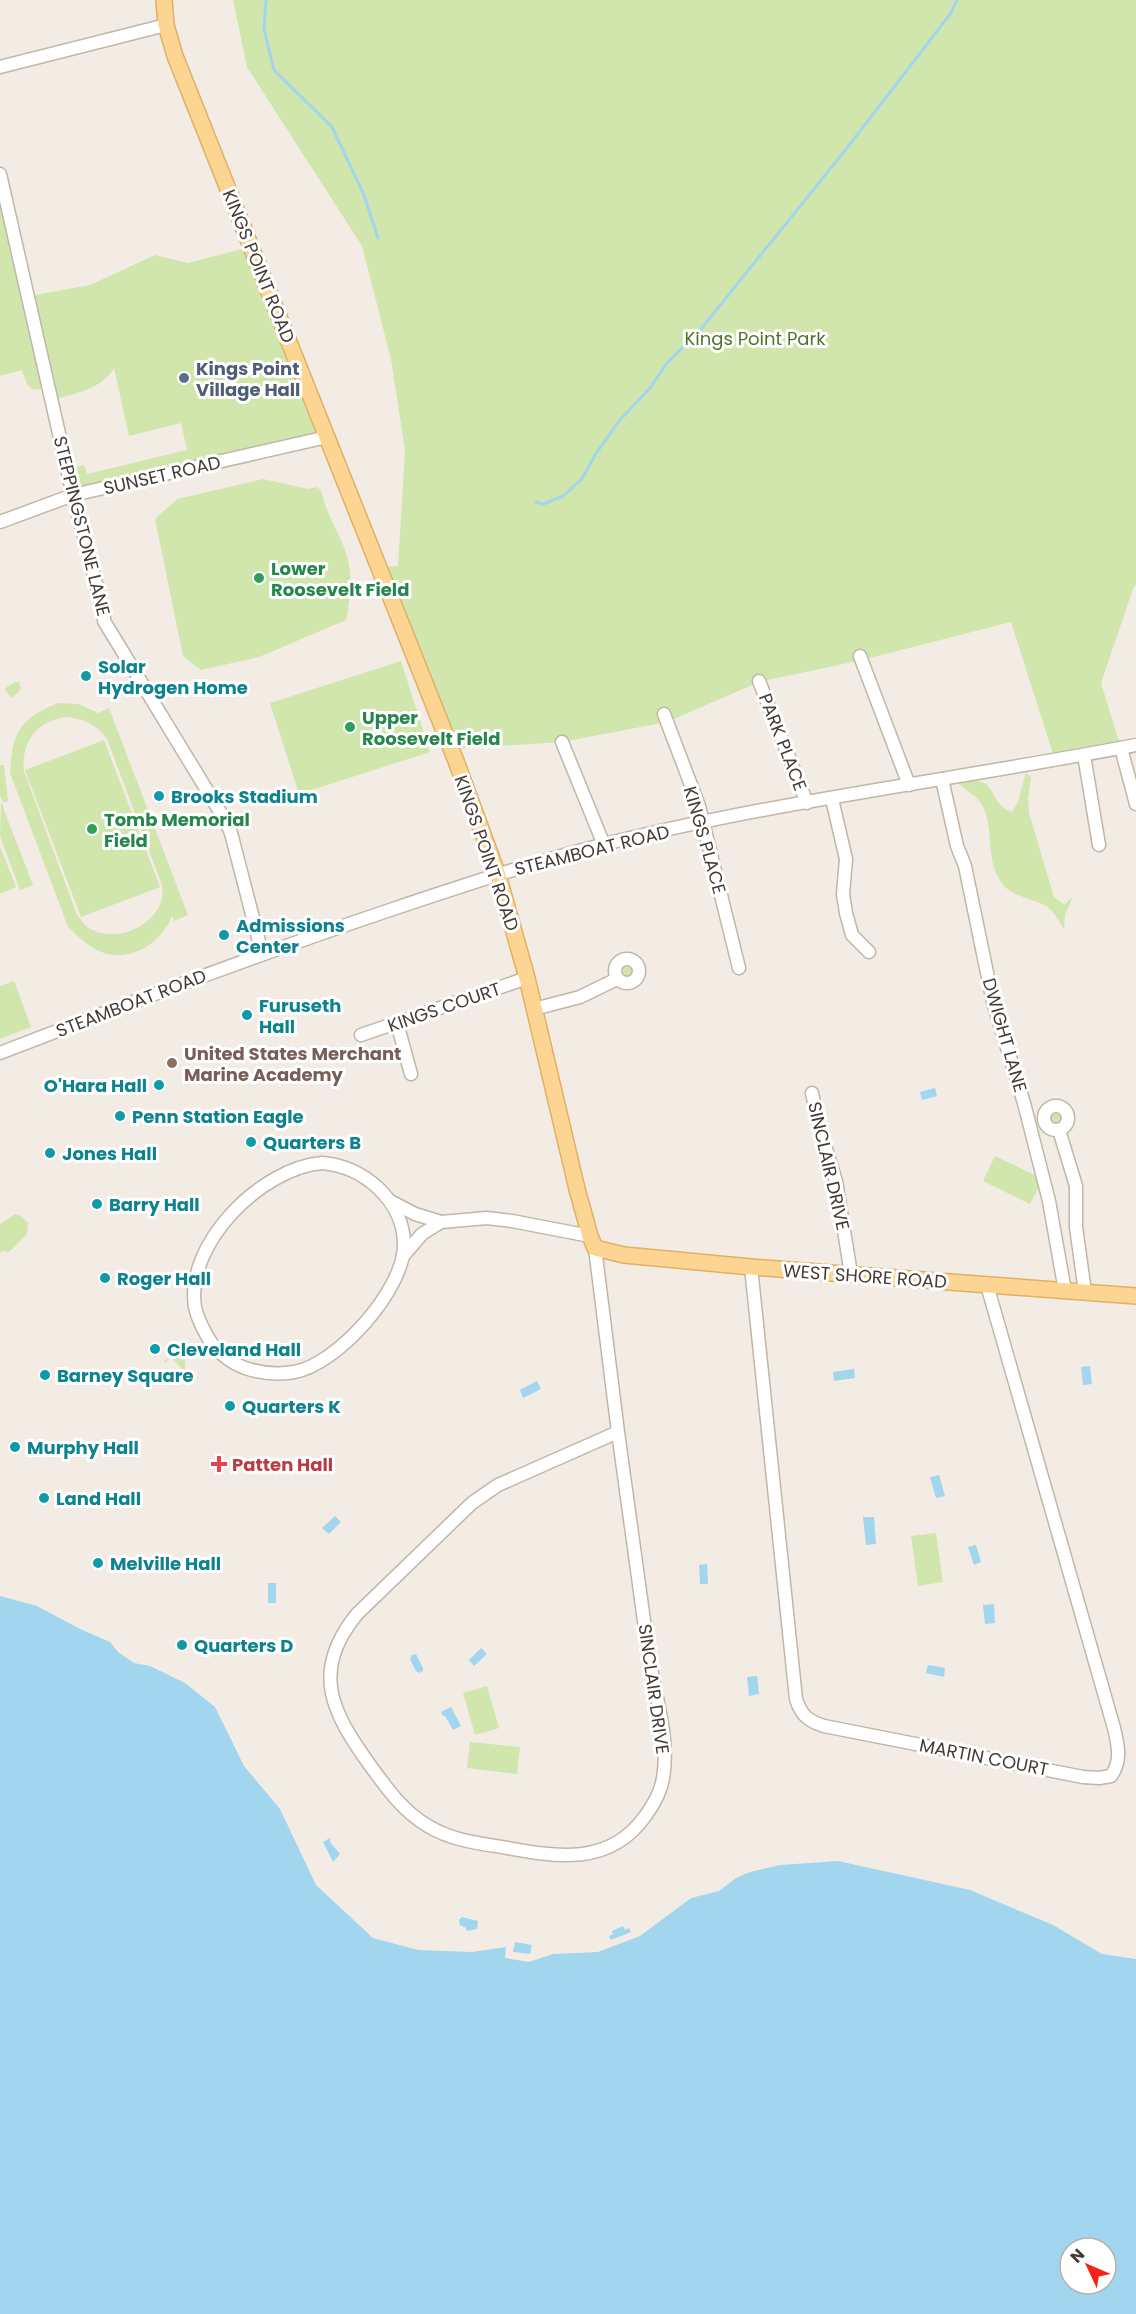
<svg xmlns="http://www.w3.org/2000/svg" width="1136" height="2314" viewBox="0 0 1136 2314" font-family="Poppins,sans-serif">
	<rect width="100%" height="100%" fill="#f2ece4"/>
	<g fill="#d1e6ad" fill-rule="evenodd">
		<path d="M233 0H1136V585L1134 586 1101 683 1121 748 1055 760 1011 622 862 660 759 682 667 722 562 742 451 749 378 567 398 566 405 451 391 359 362 246 247 67Z"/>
		<path d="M0 174 29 296 90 285 155 255 188 263 253 246 326 437 73 495V468L84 465 87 474 187 450 181 423 129 436 114 368C101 390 75 393 52 400L49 388 33 390 27 384 22 370 0 376Z"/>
		<path d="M263 479 308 489 316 487 321 490C325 509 332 520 340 538 354 567 352 590 346 620L259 657 201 670 183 656 155 519 177 499Z"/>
		<path d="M401 661 430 752 299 794 270 703Z"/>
		<path d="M15 682H19L21 689 12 698 4 689Z"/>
		<path d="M58 703 79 704 98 713 109 708 188 915 174 921 172 916C162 941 136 960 107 954 91 950 79 937 68 927L10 773C13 731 19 719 58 703ZM65 717C84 719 95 723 107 739L162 885C162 889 163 895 162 899 154 929 111 945 86 926 83 923 80 918 77 915L24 771C21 742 36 722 65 717Z"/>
		<path d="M104 740 160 887 81 917 25 770Z"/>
		<path d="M0 765H4L8 801 3 802 0 796Z"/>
		<path d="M1026 772 1031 778 1028 799 1029 813 1054 897 1064 905 1073 896 1065 915 1064 930C1059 921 1053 909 1044 905 1028 897 1007 896 998 877 986 854 994 827 982 805 978 797 965 789 958 783 1001 772 985 803 1012 812L1018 802Z"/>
		<path d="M1 802 33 885 20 890 0 836Z"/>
		<path d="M0 846 16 887 0 894Z"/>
		<circle cx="627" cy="971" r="9"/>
		<path d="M14 981 31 1027 0 1039V986Z"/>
		<circle cx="1056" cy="1119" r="9"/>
		<path d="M995 1156 1043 1179 1030 1204 983 1181Z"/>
		<path d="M15 1214 21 1216 28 1223 27 1234 9 1252 3 1251 0 1253V1224Z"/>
		<path d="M178 1355 185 1361V1380L180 1377 185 1372 171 1357 165 1363 164 1361 171 1356Z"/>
		<path d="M936 1533 943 1582 918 1586 911 1536Z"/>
		<path d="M487 1686 499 1728 475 1735 463 1693Z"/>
		<path d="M470 1742 520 1747 517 1774 467 1768Z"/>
	</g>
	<g fill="#a1d6ee" fill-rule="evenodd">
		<path d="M935 1088 937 1096 922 1100 920 1092Z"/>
		<path d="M1090 1366 1092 1384 1083 1385 1081 1367Z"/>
		<path d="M854 1369 855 1378 834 1381 833 1372Z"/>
		<path d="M537 1381 541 1389 523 1398 520 1390Z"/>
		<path d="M939 1475 945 1496 936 1498 930 1477Z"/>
		<path d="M335 1516 341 1522 329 1534 322 1528Z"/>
		<path d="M863 1517H874L876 1544 866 1545Z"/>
		<path d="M976 1545 981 1562 974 1565 968 1547Z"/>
		<path d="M707 1564 708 1584H700L699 1565Z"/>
		<rect x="268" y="1583" width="8" height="20"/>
		<path d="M0 1596 37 1606 80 1629 110 1642 118 1652 134 1663 150 1666 185 1683 215 1707 244 1766 280 1809 316 1885 373 1938 418 1950 472 1952 506 1947 505 1958 529 1962 553 1954 598 1952 640 1936 691 1898 719 1891 736 1878 750 1872 780 1865 838 1861 970 1890 1053 1925 1102 1954 1136 1959V2314H0ZM1070 2248H1106V2284H1070Z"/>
		<path d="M994 1604 995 1623 985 1624 983 1605Z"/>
		<path d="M481 1648 487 1654 474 1666 469 1660Z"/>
		<path d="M416 1654 423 1668V1671L419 1673 416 1671 410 1659 412 1655Z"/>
		<path d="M928 1665 945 1668 944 1677 926 1673Z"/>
		<path d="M757 1676 759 1694 749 1696 747 1677Z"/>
		<path d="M451 1707 461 1726 453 1730 445 1716H443L441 1712Z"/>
		<path d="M330 1838V1842L340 1854 333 1862 323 1842Z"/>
		<path d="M462 1917 478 1921 477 1929 467 1931 465 1927 460 1925 459 1920Z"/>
		<path d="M623 1926 625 1930 629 1928 631 1932 611 1940 609 1936 613 1934 612 1931Z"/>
		<path d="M515 1942 532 1945 530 1954 513 1952Z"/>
	</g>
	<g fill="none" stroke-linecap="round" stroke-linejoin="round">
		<g stroke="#a1d6ee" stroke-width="3">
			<path d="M266 0 264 29 274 70 332 127 364 195 378 238"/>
			<path d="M536 502 543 504 563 496 582 479 595 455 619 421 650 388 667 363 701 329 847 148 951 13 957 0"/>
		</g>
		<g stroke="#c0b6aa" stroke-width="15">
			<g id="minor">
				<path d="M0 67 166 25"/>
				<path d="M0 174 73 495 104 614V621L225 820 231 833 262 953"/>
				<path d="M0 522 73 495 327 437"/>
				<path d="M860 656 909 785"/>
				<path d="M759 681 807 803"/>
				<path d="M664 714 699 806 739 968"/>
				<path d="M562 742 604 845"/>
				<path d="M1121 748 1136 804"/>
				<path d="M1084 755 1099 845"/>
				<path d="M942 779 957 846 965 866 993 1002 1024 1103 1049 1201 1065 1291"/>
				<path d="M832 799 846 859 843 894 846 913 852 935 869 952"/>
				<circle cx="627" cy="971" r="12"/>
				<path d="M534 1009 580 997 617 979"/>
				<path d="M397 1023 411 1074"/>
				<path d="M361 1035 527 978"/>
				<path d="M0 1053C129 1003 259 954 390 910 470 883 552 856 634 837 800 798 969 777 1136 745"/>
				<path d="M812 1093 820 1130 836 1181 851 1274"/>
				<circle cx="1056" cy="1118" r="12"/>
				<path d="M1059 1130 1076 1186V1227L1085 1292"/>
				<path d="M322 1163C345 1165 362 1173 378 1188 394 1203 404 1223 404 1244 405 1289 337 1365 294 1372 277 1375 260 1373 245 1368 229 1362 215 1350 207 1336 202 1327 197 1317 195 1307 185 1243 262 1168 322 1163Z"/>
				<path d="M392 1202 415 1214 441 1222 487 1218 512 1221 590 1236"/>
				<path d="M595 1248 618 1432 498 1485 472 1503 357 1614C309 1673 333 1714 372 1768 388 1790 404 1812 428 1826 451 1840 476 1843 502 1847 556 1857 610 1867 646 1815 654 1804 661 1791 663 1778 670 1738 655 1696 649 1657 638 1582 628 1507 618 1432"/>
				<path d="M403 1256 422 1234 441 1222"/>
				<path d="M751 1267 796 1699C801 1715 808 1721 824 1726L1083 1777 1099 1778 1111 1776C1122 1761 1118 1745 1114 1728L987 1285"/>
			</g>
		</g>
		<g stroke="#e1b063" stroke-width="18">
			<path id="major" d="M164 0 166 25 175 56 456 761 498 875 527 978 577 1189 590 1236 595 1248 624 1255 751 1267 1136 1296"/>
		</g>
		<use href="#minor" stroke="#fff" stroke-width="12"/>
		<use href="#major" stroke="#fcd593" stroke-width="15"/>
	</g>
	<circle fill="#5c6f8a" stroke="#fff" stroke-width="2" cx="184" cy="378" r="6"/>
	<g fill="#2e9e5b" stroke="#fff" stroke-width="2">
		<circle cx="259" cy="578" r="6"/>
		<circle cx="350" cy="727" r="6"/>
		<circle cx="92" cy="829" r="6"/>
	</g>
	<g fill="#0f9aa8" stroke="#fff" stroke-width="2">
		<circle cx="86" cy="676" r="6"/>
		<circle cx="159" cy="796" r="6"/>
		<circle cx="224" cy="935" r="6"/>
		<circle cx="247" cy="1015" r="6"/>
		<circle cx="159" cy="1085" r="6"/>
		<circle cx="120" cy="1116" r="6"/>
		<circle cx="251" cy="1142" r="6"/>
		<circle cx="50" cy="1153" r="6"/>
		<circle cx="97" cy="1204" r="6"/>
		<circle cx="105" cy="1278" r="6"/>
		<circle cx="155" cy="1349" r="6"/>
		<circle cx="45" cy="1375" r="6"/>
		<circle cx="230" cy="1406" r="6"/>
		<circle cx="15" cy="1447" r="6"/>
		<circle cx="44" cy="1498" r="6"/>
		<circle cx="98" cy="1563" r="6"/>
		<circle cx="182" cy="1645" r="6"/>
	</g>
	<circle fill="#8d6e63" stroke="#fff" stroke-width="2" cx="172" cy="1063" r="6"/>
	<path fill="#e0444e" stroke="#fff" stroke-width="2" d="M216 1455h6v6h6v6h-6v6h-6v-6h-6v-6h6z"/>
	<g text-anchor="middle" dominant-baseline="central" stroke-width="6" stroke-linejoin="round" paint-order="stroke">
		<g font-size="18" fill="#443c34" stroke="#fff">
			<text transform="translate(259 266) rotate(68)">KINGS POINT ROAD</text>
			<text transform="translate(162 475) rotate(-13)">SUNSET ROAD</text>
			<text transform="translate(82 526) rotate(76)">STEPPINGSTONE LANE</text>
			<text transform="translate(783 742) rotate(69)">PARK PLACE</text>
			<text transform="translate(705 840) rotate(74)">KINGS PLACE</text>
			<text transform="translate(592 850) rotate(-14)">STEAMBOAT ROAD</text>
			<text transform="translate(487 853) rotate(71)">KINGS POINT ROAD</text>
			<text transform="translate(131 1003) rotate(-21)">STEAMBOAT ROAD</text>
			<text transform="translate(444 1007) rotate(-19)">KINGS COURT</text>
			<text transform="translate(1005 1035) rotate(74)">DWIGHT LANE</text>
			<text transform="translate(829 1166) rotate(77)">SINCLAIR DRIVE</text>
			<text transform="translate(865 1276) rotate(4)">WEST SHORE ROAD</text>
			<text transform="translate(654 1689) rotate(82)">SINCLAIR DRIVE</text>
			<text transform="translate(984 1757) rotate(11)">MARTIN COURT</text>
		</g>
		<g font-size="18" fill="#4c7429" stroke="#fff">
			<text x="755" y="338">Kings Point Park</text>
		</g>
		<g font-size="18" font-weight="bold" fill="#4e5e75" stroke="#fff" text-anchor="start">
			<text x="196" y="368">Kings Point<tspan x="196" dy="21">Village Hall</tspan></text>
		</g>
		<g font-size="18" font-weight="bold" fill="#27864d" stroke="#fff" text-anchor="start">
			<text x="271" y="568">Lower<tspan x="271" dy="21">Roosevelt Field</tspan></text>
			<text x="362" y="717">Upper<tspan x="362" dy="21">Roosevelt Field</tspan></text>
			<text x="104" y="819">Tomb Memorial<tspan x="104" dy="21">Field</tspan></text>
		</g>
		<g font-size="18" font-weight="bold" fill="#0d838f" stroke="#fff" text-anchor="start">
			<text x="98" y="666">Solar<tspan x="98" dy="21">Hydrogen Home</tspan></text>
			<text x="171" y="796">Brooks Stadium</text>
			<text x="236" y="925">Admissions<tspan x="236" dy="21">Center</tspan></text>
			<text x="259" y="1005">Furuseth<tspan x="259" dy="21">Hall</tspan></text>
			<text x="147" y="1085" text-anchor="end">O'Hara Hall</text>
			<text x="132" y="1116">Penn Station Eagle</text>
			<text x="263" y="1142">Quarters B</text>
			<text x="62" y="1153">Jones Hall</text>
			<text x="109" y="1204">Barry Hall</text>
			<text x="117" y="1278">Roger Hall</text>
			<text x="167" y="1349">Cleveland Hall</text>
			<text x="57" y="1375">Barney Square</text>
			<text x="242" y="1406">Quarters K</text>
			<text x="27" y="1447">Murphy Hall</text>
			<text x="56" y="1498">Land Hall</text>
			<text x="110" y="1563">Melville Hall</text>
			<text x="194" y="1645">Quarters D</text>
		</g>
		<g font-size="18" font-weight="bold" fill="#785e54" stroke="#fff" text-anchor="start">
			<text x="184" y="1053">United States Merchant<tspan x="184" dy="21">Marine Academy</tspan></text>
		</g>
		<g font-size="18" font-weight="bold" fill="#be3a42" stroke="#fff" text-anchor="start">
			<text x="232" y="1464">Patten Hall</text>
		</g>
	</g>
	<g transform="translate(1088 2266) rotate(314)"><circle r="28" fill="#ffffff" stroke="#b4b1ae" stroke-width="1.5"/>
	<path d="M0-4.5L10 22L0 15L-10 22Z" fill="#f62417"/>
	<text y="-9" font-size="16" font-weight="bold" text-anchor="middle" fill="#443c34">N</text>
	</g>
</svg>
